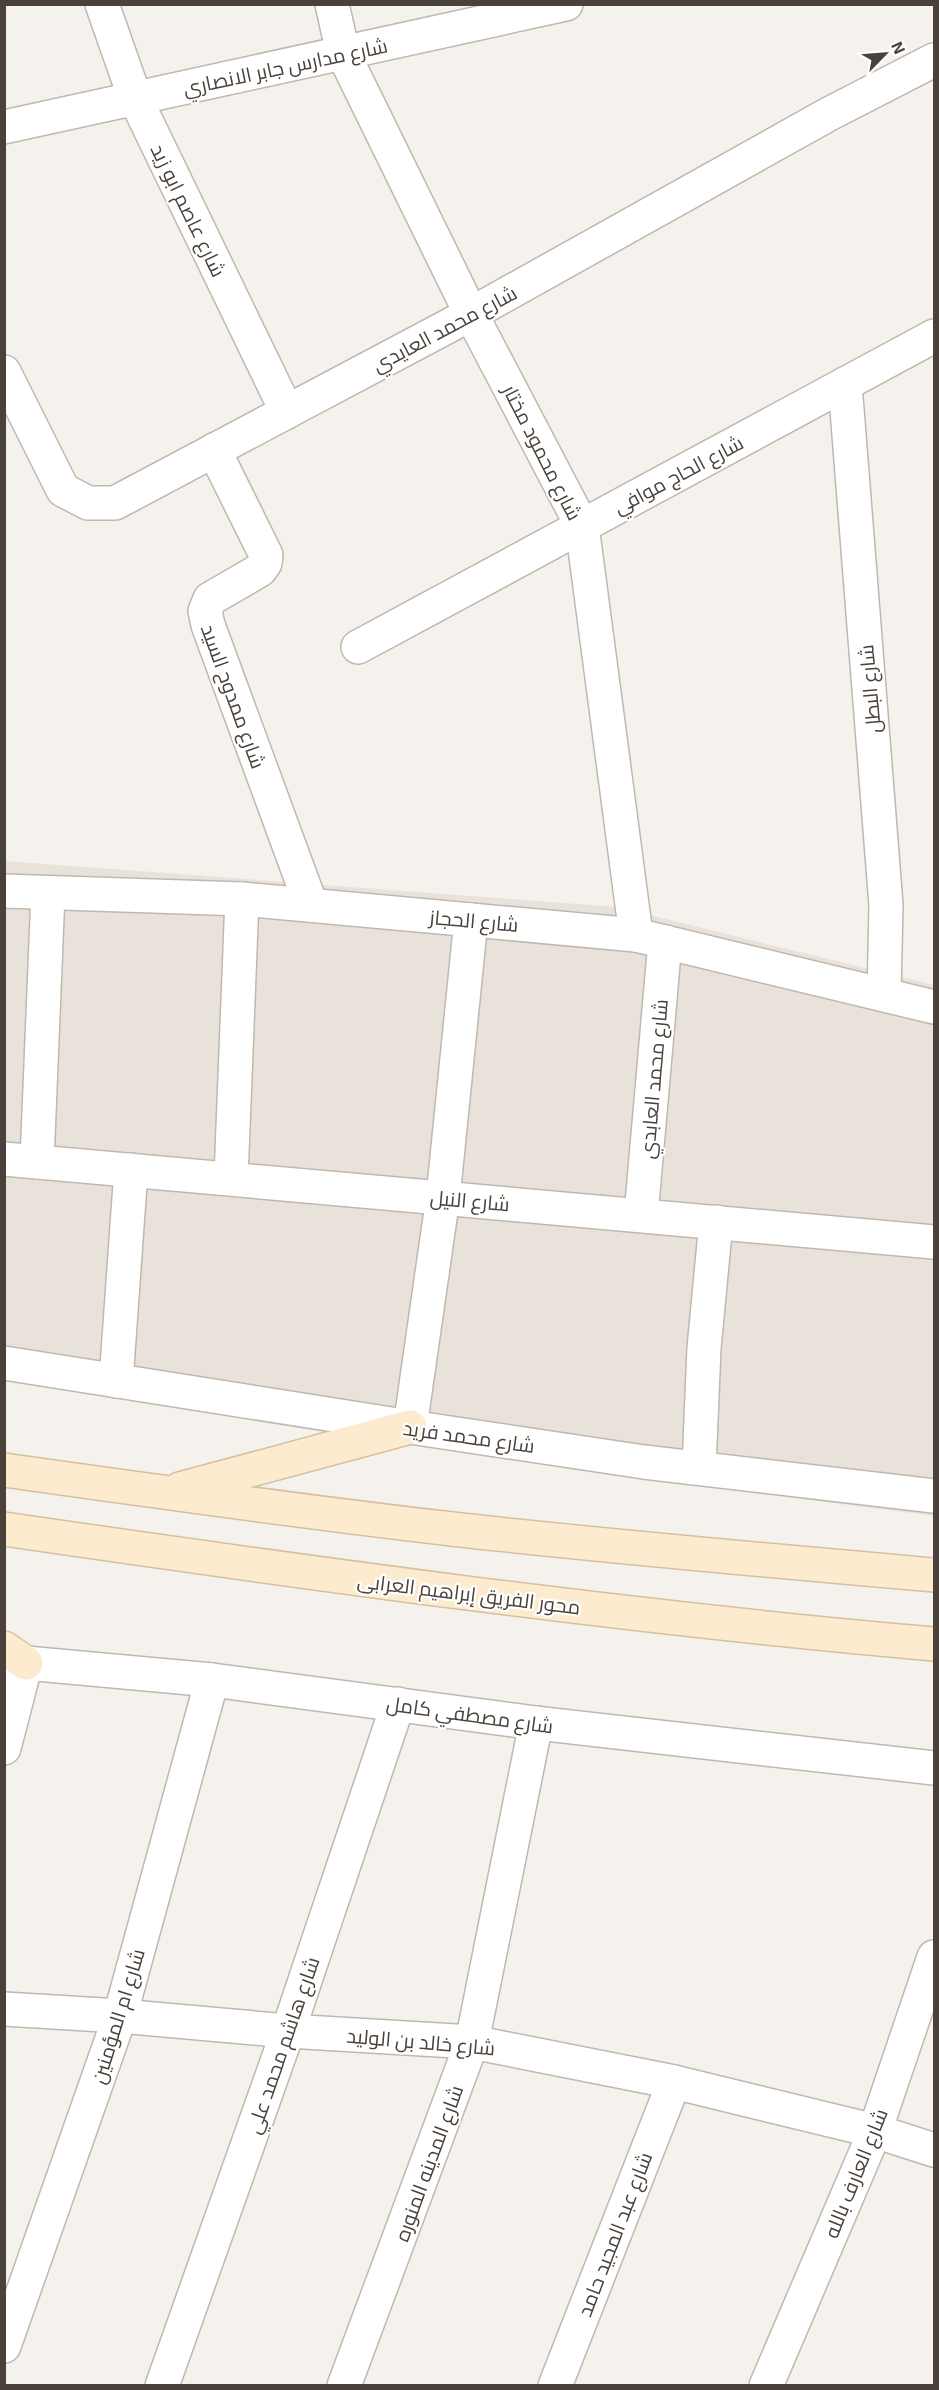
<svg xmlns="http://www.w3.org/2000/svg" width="939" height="2390" viewBox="0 0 939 2390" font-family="'Exo 2',Cairo,sans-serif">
	<rect width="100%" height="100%" fill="#f5f1ec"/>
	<path fill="#e9e2da" d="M5 861 617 907 934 985V1516L703 1486 5 1379Z"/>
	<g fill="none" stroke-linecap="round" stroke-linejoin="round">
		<g stroke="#c0b8af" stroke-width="36">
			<g id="minor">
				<path d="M102 4 135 98 287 412"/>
				<path d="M332 4 343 53 471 314 582 526 636 935"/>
				<path d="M4 127 566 4"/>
				<path d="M4 372 63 490 88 503H115L471 314 829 114 934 60"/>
				<path d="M845 384 886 905 884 995"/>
				<path d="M214 450 266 555 265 563 260 570 210 599 205 611 208 625 311 905"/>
				<path d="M358 647 934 336"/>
				<path d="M4 891 242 899 636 935 934 1007"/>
				<path d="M4 1159 934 1242"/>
				<path d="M37 1162 48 893"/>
				<path d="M231 1178 242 899"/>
				<path d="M641 1215 665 942"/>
				<path d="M116 1381 131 1170"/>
				<path d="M410 1427 443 1197 471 920"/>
				<path d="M699 1468 704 1348 716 1222"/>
				<path d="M4 1748 26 1663"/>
				<path d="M4 2009 120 2016 288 2031 472 2042 674 2082 875 2131 934 2150"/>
				<path d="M4 2346 120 2016 212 1680"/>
				<path d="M162 2386 288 2031 398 1704"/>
				<path d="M344 2386 472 2042 536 1723"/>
				<path d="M555 2386 674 2082"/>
				<path d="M766 2386 875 2131 934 1957"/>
			</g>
		</g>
		<g stroke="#c0b8af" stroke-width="36">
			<g id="tertiary">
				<path d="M4 1363 410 1427 644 1462 934 1496"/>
				<path d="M4 1661 212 1680 536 1723 934 1768"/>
			</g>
		</g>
		<g stroke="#d5c0a0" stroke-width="36">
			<g id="secondary">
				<path d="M4 1470C153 1491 303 1512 452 1529 613 1547 774 1561 934 1575"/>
				<path d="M180 1489 410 1427"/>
				<path d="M4 1529C314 1574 623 1617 934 1644"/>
				<path d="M4 1648 26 1663"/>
			</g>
		</g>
		<use href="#minor" stroke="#fff" stroke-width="33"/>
		<use href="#tertiary" stroke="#fff" stroke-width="33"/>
		<use href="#secondary" stroke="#fcebcf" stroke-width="33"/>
	</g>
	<g text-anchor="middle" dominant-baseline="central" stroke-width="4.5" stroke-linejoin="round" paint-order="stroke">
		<g font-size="20" fill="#49413a" stroke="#fff">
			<text transform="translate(285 66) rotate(-12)">شارع مدارس جابر الانصاري</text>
			<text transform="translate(189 210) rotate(64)">شارع عاصم ابو زيد</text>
			<text transform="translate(444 328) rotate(-28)">شارع محمد العايدي</text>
			<text transform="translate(543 452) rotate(63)">شارع محمود مختار</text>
			<text transform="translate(678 474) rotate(-28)">شارع الحاج موافي</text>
			<text transform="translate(869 689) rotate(-95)">شارع البطل</text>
			<text transform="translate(234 696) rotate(70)">شارع ممدوح السيد</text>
			<text transform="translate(474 920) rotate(5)">شارع الحجاز</text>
			<text transform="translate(653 1079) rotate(-85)">شارع محمد العابدي</text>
			<text transform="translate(470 1200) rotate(5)">شارع النيل</text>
			<text transform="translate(469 1436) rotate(8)">شارع محمد فريد</text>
			<text transform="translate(469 1593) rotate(7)">محور الفريق إبراهيم العرابى</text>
			<text transform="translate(470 1714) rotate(8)">شارع مصطفي كامل</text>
			<text transform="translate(117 2016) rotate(-73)">شارع ام المؤمنين</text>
			<text transform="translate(421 2041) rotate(5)">شارع خالد بن الوليد</text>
			<text transform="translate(282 2045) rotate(-71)">شارع هاشم محمد علي</text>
			<text transform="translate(428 2163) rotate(-70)">شارع المدينه المنوره</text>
			<text transform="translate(855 2173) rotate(-68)">شارع العارف بالله</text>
			<text transform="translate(614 2234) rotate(-69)">شارع عبد المجيد حامد</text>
		</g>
	</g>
	<rect width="939" height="2390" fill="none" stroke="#49413a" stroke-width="12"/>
	<g transform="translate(885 54) rotate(65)" stroke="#ffffff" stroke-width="4.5" paint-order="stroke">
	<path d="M0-4.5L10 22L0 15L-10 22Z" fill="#49413a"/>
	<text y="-9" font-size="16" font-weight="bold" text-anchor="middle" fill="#49413a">N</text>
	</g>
</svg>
